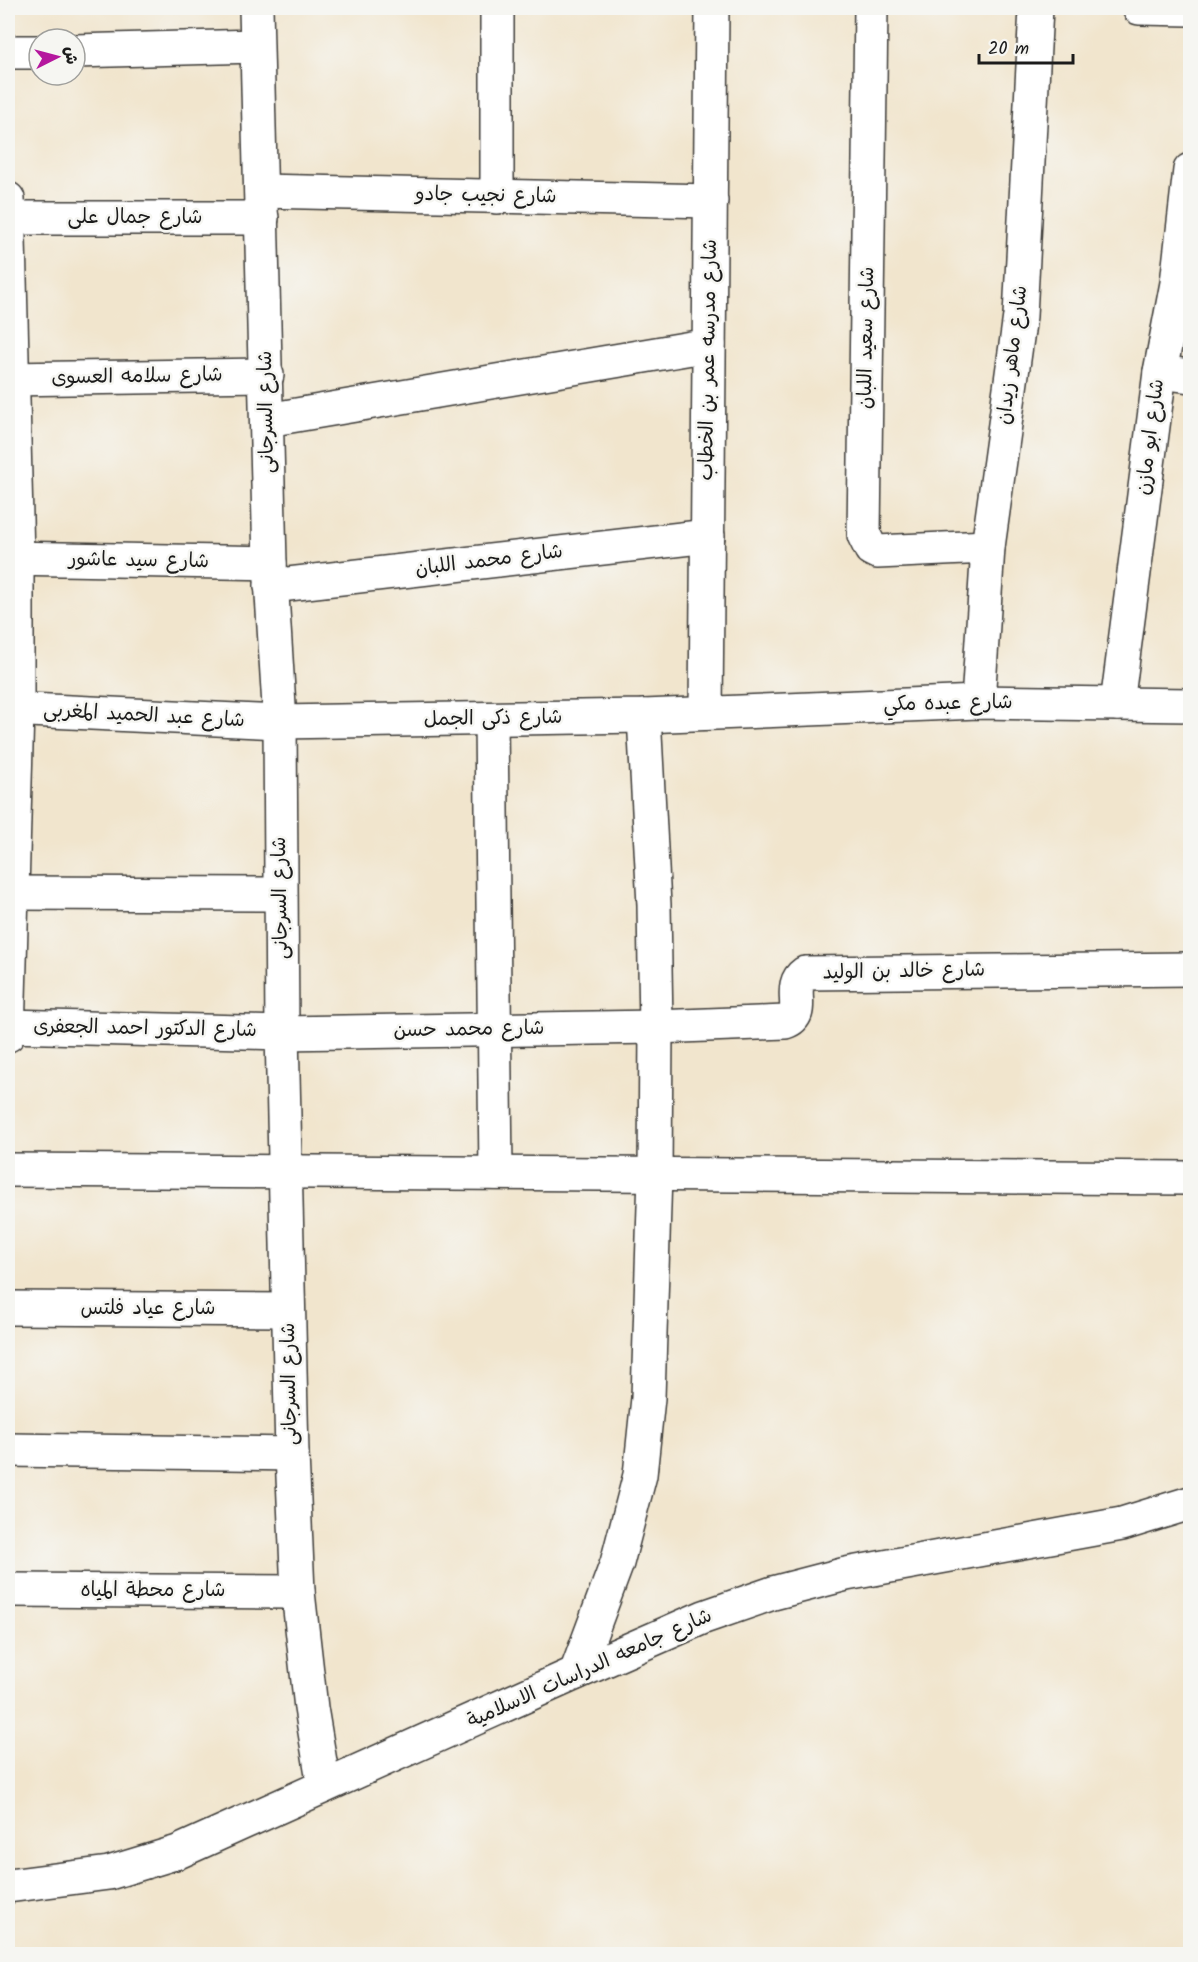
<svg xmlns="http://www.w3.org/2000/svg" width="1198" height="1962" viewBox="0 0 1198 1962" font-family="Kalam,'Playpen Sans Arabic',sans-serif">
	<rect width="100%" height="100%" fill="#f6f6f2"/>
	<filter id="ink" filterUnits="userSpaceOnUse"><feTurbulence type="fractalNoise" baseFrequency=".0167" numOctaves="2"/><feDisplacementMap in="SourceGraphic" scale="12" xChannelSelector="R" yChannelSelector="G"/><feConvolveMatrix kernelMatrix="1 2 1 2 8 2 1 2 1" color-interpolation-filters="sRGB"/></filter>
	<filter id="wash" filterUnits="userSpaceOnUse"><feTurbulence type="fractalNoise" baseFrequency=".008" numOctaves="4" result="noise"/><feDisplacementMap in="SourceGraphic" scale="24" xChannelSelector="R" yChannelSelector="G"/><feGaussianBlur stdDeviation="1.35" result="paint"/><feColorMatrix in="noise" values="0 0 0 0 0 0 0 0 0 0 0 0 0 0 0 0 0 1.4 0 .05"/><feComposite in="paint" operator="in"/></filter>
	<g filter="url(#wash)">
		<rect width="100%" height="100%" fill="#f1e5cd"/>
	</g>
	<g filter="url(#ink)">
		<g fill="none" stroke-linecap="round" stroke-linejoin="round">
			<g stroke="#3c3a37" stroke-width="36">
				<g id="minor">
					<path d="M256 8 270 563 280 722 282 1033 292 1454 298 1592 311 1708 324 1786"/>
					<path d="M871 8 864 535 871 549 877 552 988 547"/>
					<path d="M1139 8 1190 9"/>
					<path d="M75 51 256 46"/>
					<path d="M8 52H39"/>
					<path d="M261 191 711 201"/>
					<path d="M497 197V8"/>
					<path d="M8 199 17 558V710L8 1035"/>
					<path d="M8 218H262"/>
					<path d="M1160 372 1190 376"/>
					<path d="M8 379 267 375"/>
					<path d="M267 420 709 345"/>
					<path d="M8 558 270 563"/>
					<path d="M271 586 708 536"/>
					<path d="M978 702 988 547 1020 316 1036 8"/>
					<path d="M1117 704 1160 372 1177 283 1190 170"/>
					<path d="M8 709 280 722 644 716 978 702 1190 705"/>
					<path d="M706 713 712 8"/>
					<path d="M491 720 496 1173"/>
					<path d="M8 893 280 894"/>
					<path d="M8 1026 282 1033 656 1027 785 1022C809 1014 785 987 805 973L1190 969"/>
					<path d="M8 1170 1190 1178"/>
					<path d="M8 1308 288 1310"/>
					<path d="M8 1450 292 1454"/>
					<path d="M8 1590 298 1592"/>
					<path d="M576 1673 617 1563 640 1475 648 1398 655 1174 656 1027 654 905 644 716"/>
					<path d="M8 1886 109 1873 178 1852 576 1673 704 1617 773 1593 846 1574 1122 1524 1190 1503"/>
				</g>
			</g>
			<use href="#minor" stroke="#fff" stroke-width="33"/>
		</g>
	</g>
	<g text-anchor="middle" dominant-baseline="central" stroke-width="5" stroke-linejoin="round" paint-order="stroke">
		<g font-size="20" fill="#1c1c1c" stroke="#f6f6f2">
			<text transform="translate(486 196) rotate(1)">شارع نجيب جادو</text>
			<text x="135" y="218">شارع جمال على</text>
			<text transform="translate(867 338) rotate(-89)">شارع سعيد اللبان</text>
			<text transform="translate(1013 355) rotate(-83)">شارع ماهر زيدان</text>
			<text transform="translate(709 360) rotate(-89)">شارع مدرسه عمر بن الخطاب</text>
			<text transform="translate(137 377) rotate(-1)">شارع سلامه العسوى</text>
			<text transform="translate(267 412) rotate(-91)">شارع السرجانى</text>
			<text transform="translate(1151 437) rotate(-83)">شارع ابو مازن</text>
			<text transform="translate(139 561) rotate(1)">شارع سيد عاشور</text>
			<text transform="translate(489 561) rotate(-7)">شارع محمد اللبان</text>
			<text transform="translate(948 704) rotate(-1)">شارع عبده مكي</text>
			<text transform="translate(144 716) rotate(3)">شارع عبد الحميد المغربى</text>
			<text transform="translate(493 719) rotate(-1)">شارع ذكى الجمل</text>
			<text transform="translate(281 898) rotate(-91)">شارع السرجانى</text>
			<text transform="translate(904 972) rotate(-1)">شارع خالد بن الوليد</text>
			<text transform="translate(145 1029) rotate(1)">شارع الدكتور احمد الجعفرى</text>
			<text transform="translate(469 1030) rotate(-1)">شارع محمد حسن</text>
			<text x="148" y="1309">شارع عياد فلتس</text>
			<text transform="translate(290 1384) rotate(-91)">شارع السرجانى</text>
			<text x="153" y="1591">شارع محطة المياه</text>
			<text transform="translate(590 1669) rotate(-24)">شارع جامعه الدراسات الاسلامية</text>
		</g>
	</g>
	<rect width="1198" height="1962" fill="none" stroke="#f6f6f2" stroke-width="30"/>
	<g transform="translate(57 57) rotate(84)"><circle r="28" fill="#f6f6f2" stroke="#9f9f9c" stroke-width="1.5"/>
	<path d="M0-4.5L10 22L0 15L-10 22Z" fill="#b5179e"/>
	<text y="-9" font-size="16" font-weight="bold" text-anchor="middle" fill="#1c1c1c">ش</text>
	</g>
	<path d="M979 54v9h94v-9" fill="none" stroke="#1c1c1c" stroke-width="3"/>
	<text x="988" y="54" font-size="18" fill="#1c1c1c" stroke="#f6f6f2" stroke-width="4.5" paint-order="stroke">20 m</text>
</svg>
